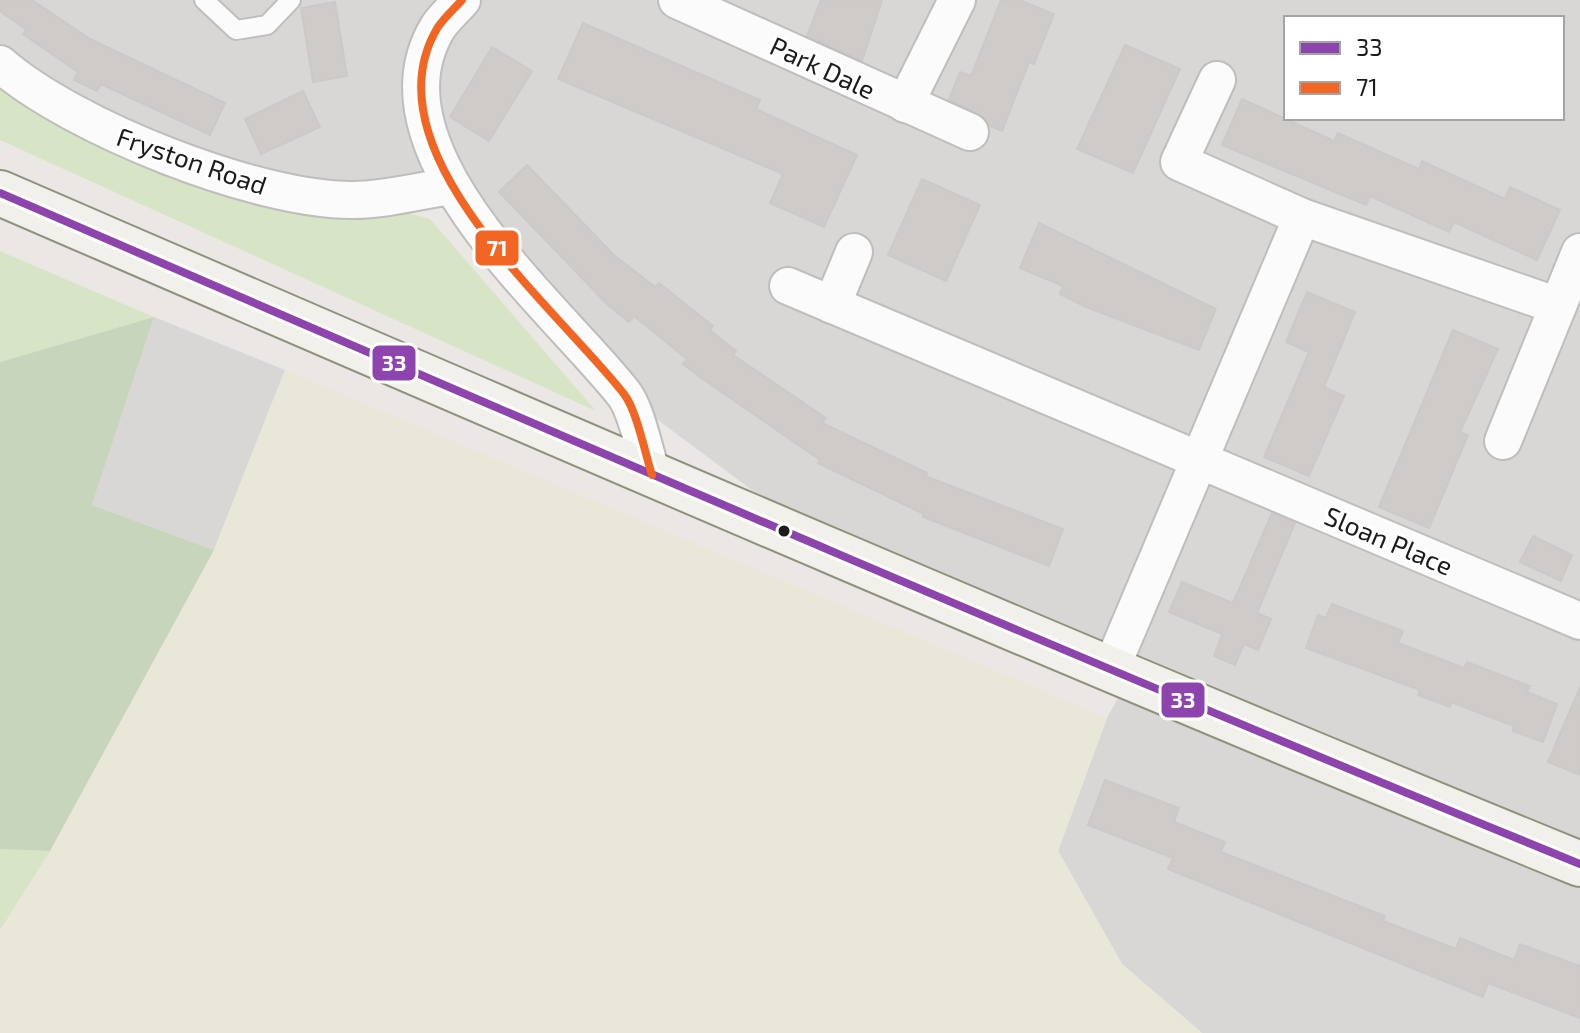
<svg xmlns="http://www.w3.org/2000/svg" width="1580" height="1033" viewBox="0 0 1580 1033" font-family="'Exo 2',sans-serif">
	<rect width="100%" height="100%" fill="#eae7e4"/>
	<g fill="#d9d7d5" fill-rule="evenodd">
		<path d="M0 0H1580V1033H1202L1122 964 1058 851 1107 718 1128 680 831 549 627 397 450 186 267 189 0 64ZM1286 18H1562V118H1286Z"/>
		<path d="M154 317 285 370 214 550 92 505Z"/>
	</g>
	<path fill="#e9e8d8" d="M285 370 1107 718 1058 851 1122 964 1202 1033H0V930L50 851 214 550Z"/>
	<g fill="#d8e4c6">
		<path d="M0 64 119 137 430 219 596 411 0 140Z"/>
		<path d="M0 251 154 317 0 362Z"/>
		<path d="M0 849 50 851 0 930Z"/>
	</g>
	<path fill="#c7d5bc" d="M154 317 92 505 214 550 50 851 0 849V362Z"/>
	<g fill="#cecbc9" stroke="#ccc9c6" stroke-width="2">
		<path d="M0 0H32L90 39 225 103 210 135 101 84 97 91 74 80 78 72 23 34 27 30 0 11Z"/>
		<path d="M821 0H882L862 61 807 36Z"/>
		<path d="M1001 0H1019L1054 14 1034 64 1029 62 1002 131 990 126 979 113 949 100 960 72 971 76Z"/>
		<path d="M335 2 347 76 313 82 301 8Z"/>
		<path d="M583 23 760 100 756 109 857 155 824 227 770 203 783 174 558 79Z"/>
		<path d="M1125 45 1180 69 1133 173 1077 149Z"/>
		<path d="M492 47 532 71 489 141 450 117Z"/>
		<path d="M303 91 320 127 261 154 245 119Z"/>
		<path d="M1242 99 1334 141 1338 133 1419 169 1422 161 1505 199 1510 187 1560 210 1537 260 1454 222 1449 232 1370 196 1366 205 1222 145Z"/>
		<path d="M527 165 614 255 655 287 659 283 713 326 710 330 736 351 733 355 826 418 822 423 927 473 925 476 1063 529 1049 566 923 517 924 514 818 463 820 460 700 377 683 364 687 359 634 316 629 322 608 305 499 192Z"/>
		<path d="M922 179 980 205 946 281 888 255Z"/>
		<path d="M1039 223 1216 309 1199 350 1086 307 1060 294 1063 286 1020 268Z"/>
		<path d="M1307 292 1355 312 1324 387 1344 396 1309 476 1264 457 1309 352 1286 342Z"/>
		<path d="M1453 330 1498 349 1460 432 1468 435 1429 528 1379 507Z"/>
		<path d="M1272 513 1295 523 1257 613 1271 619 1258 650 1244 644 1235 665 1214 656 1222 634 1169 612 1182 582 1233 603Z"/>
		<path d="M1533 536 1572 555 1561 581 1520 562Z"/>
		<path d="M1332 604 1403 631 1398 643 1464 668 1467 662 1530 686 1527 692 1557 704 1543 742 1513 731 1514 726 1451 702 1450 707 1418 695 1420 690 1306 648 1318 615 1326 618Z"/>
		<path d="M1580 687V775L1548 762Z"/>
		<path d="M1105 780 1179 808 1174 822 1225 842 1221 852 1385 916 1383 921 1456 949 1460 938 1514 960 1520 944 1580 966V1018L1488 983 1483 997 1168 869 1173 858 1088 825Z"/>
	</g>
	<g fill="none" stroke-linecap="round" stroke-linejoin="round">
		<g stroke="#bfbebc" stroke-width="22">
			<path id="lane" d="M204 0 236 30 267 25 291 0"/>
		</g>
		<g stroke="#bfbebc" stroke-width="40">
			<g id="street">
				<path d="M462 0C454 9 444 18 438 27 363 150 557 308 624 394 637 411 645 453 652 475"/>
				<path d="M677 0 970 132"/>
				<path d="M0 64C72 127 258 201 353 200 385 200 419 191 450 186"/>
				<path d="M1217 80 1179 162 1302 217 1558 306"/>
				<path d="M905 104 957 0"/>
				<path d="M788 286 1580 621"/>
				<path d="M832 305 854 252"/>
				<path d="M1503 441 1580 252"/>
				<path d="M1110 671 1302 217"/>
			</g>
		</g>
		<g stroke="#91907f" stroke-width="48">
			<path id="secondary" d="M0 193C525 420 1050 648 1580 864"/>
		</g>
		<use href="#lane" stroke="#fcfbfb" stroke-width="18"/>
		<use href="#street" stroke="#fcfbfb" stroke-width="36"/>
		<use href="#secondary" stroke="#f1f0ea" stroke-width="44"/>
		<g stroke="#fff" stroke-width="14">
			<path id="bus-1" d="M0 193C525 420 1050 648 1580 864"/>
		</g>
		<g stroke="#fff" stroke-width="14">
			<path id="bus-2" d="M462 0C454 9 444 18 438 27 363 150 557 308 624 394 637 411 645 453 652 475"/>
		</g>
		<use href="#bus-1" stroke="#8e44ad" stroke-width="8"/>
		<use href="#bus-2" stroke="#f26522" stroke-width="8"/>
	</g>
	<circle fill="#1b1b1b" stroke="#fff" stroke-width="3" cx="784" cy="531" r="7"/>
	<g text-anchor="middle" dominant-baseline="central" stroke-width="6" stroke-linejoin="round" paint-order="stroke">
		<g font-size="26" fill="#1b1b1b" stroke="#fff">
			<text transform="translate(823 67) rotate(25)">Park Dale</text>
			<text transform="translate(192 160) rotate(19)">Fryston Road</text>
			<text transform="translate(1389 540) rotate(23)">Sloan Place</text>
		</g>
	</g>
	<g stroke="#fff" stroke-width="3">
		<rect x="474" y="229" width="46" height="38" rx="8" fill="#f26522"/>
		<rect x="371" y="344" width="46" height="38" rx="8" fill="#8e44ad"/>
		<rect x="1160" y="681" width="46" height="38" rx="8" fill="#8e44ad"/>
	</g>
	<g font-size="22" text-anchor="middle" font-weight="bold" fill="#fff">
		<text x="497" y="256">71</text>
		<text x="394" y="371">33</text>
		<text x="1183" y="708">33</text>
	</g>
	<rect x="1284" y="16" width="280" height="104" fill="#ffffff" stroke="#a4a4a4" stroke-width="2"/>
	<rect x="1300" y="42" width="40" height="12" fill="#8e44ad" stroke="#a4a4a4" stroke-width="2"/>
	<text x="1356" y="56" font-size="24" fill="#1b1b1b">33</text>
	<rect x="1300" y="82" width="40" height="12" fill="#f26522" stroke="#a4a4a4" stroke-width="2"/>
	<text x="1356" y="96" font-size="24" fill="#1b1b1b">71</text>
</svg>
